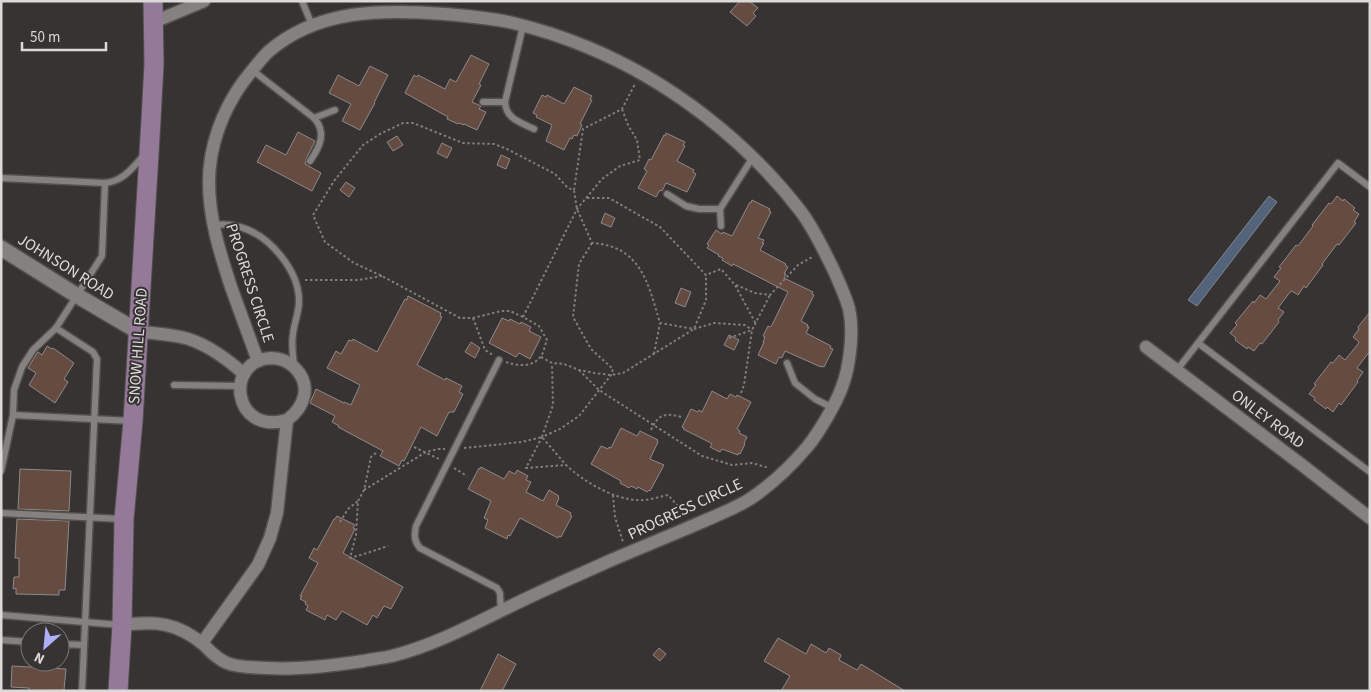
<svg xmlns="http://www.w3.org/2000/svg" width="1371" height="692" viewBox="0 0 1371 692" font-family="'Source Sans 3',sans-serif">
	<rect width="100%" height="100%" fill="#363332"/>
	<path fill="#53647a" stroke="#7c8796" d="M1269 196 1277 202 1197 306 1188 300Z"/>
	<g fill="#664b41" stroke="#8e8a89">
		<path d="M740 1H749L758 8 753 13 756 16 747 26 730 12Z"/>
		<path d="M471 55 489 64 479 84 481 85 472 102 481 106 479 109 486 112 477 130 464 124V125L459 123 458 124 447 119 448 117 405 93 414 75 417 77 418 75 445 89 450 79 456 82Z"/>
		<path d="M370 66 388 75 374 103H375L360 130 342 121 351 104 329 93 338 75 359 86Z"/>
		<path d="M574 87 592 96 590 99 592 100 580 124 582 125 577 136 574 135 572 139 570 138 564 150 546 141 552 125 536 117 537 115 533 113 542 95 546 97 547 95 564 104Z"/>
		<path d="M298 132 315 141 306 159 305 164 321 173 312 191 257 162 266 145 286 155Z"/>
		<path d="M666 133 685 142 683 145 685 146 677 161 694 170 693 172 696 174 687 192 666 183 662 191 660 190 656 197 638 188 647 171 644 169 649 159 651 160 664 135 665 136Z"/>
		<path d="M397 136 403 145 393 151 387 142Z"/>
		<path d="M442 143 452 148 447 158 437 153Z"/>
		<path d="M501 155 510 159 506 169 497 165Z"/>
		<path d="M346 182 355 188 349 197 340 190Z"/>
		<path d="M1337 196 1343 201 1344 199 1355 208 1353 210 1359 214 1354 222 1356 223 1339 245 1337 244 1322 264 1323 265 1306 288 1304 286 1298 295 1292 291 1290 292 1278 308 1284 312 1278 320 1279 322 1262 344 1260 343 1254 351 1248 347 1247 349 1235 340 1236 338 1230 333 1237 325 1235 323 1253 301 1254 303 1260 295 1266 299 1280 281 1274 277 1281 268 1279 267 1296 245 1298 246 1313 226 1312 225 1329 203 1331 204Z"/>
		<path d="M752 200 770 209 769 211 771 212 758 238 764 240 762 243H764L760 250 786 264 785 265 788 267 784 274H786L784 278 813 292 812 294 814 295 801 321 808 325 807 327H809L806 333 831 346 830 348 833 349 824 367 821 366V367L785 351 782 358 779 357 776 364 758 355 764 342H763L765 337 763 336 768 326 770 327 772 325 788 292 733 264 732 266 722 260 723 258 718 256 719 255 707 248 709 245 707 244 716 230 722 234 723 232 732 236 750 202 751 203Z"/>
		<path d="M605 213 615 218 611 227 601 223Z"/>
		<path d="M681 288 691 292 685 307 675 303Z"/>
		<path d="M408 296 441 313 440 316 442 317 417 365 445 380 446 378 462 386 459 392 463 394 454 412H449L437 436 421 427 404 461 402 460 399 466 380 456 383 451 338 427 339 426 332 422 335 416 310 403 316 389 344 403V402L351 405 360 385 327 368 336 351 341 354 349 340 352 341 353 339 377 352 405 299 407 300Z"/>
		<path d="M1370 312V351L1357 368 1363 372 1357 381 1358 382 1341 405 1339 403 1333 412 1327 407 1326 409 1314 400 1315 398 1309 394 1316 385 1314 384 1331 362 1333 363 1339 355 1345 360 1358 344 1359 342 1353 337 1359 329 1358 327Z"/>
		<path d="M502 318 509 321 510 319 520 324 521 322 531 327 529 331 541 337 530 359 519 353 516 357 489 343Z"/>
		<path d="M729 335 739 340 734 350 724 345Z"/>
		<path d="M471 342 480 348 475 358 465 352Z"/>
		<path d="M47 346 52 349 53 348 74 363 64 379 68 382 55 403 29 385 36 373 28 368 37 353 38 352 42 355Z"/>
		<path d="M712 391 727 399 730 394 736 397 737 395 751 402 737 429 740 431 739 433 747 437 744 443 745 444 740 454 739 453 738 455 722 449 720 452 710 447 712 444 709 442 683 429 684 428 682 427 691 409 698 412 699 410 702 412Z"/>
		<path d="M621 428 637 436 640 431 658 440 657 442H658L650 459 664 465 650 491 649 490 647 492 638 487 637 489 631 486 629 488 620 483 621 481 591 464 601 446 608 449 609 447 611 448Z"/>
		<path d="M481 467 504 479 509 471 515 474 517 470 528 476 526 480 531 482 526 492 543 501 549 490 559 496 558 497 559 498 556 505 571 513 570 515 572 516 561 537 559 536 558 538 520 518 510 536 508 535 507 539 485 528 488 520 484 518 491 501 468 489 479 468 480 469Z"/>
		<path d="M20 469 71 471 69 511 18 509Z"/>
		<path d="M337 516 355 525 353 528 355 529 343 553 403 587 391 609 384 606 377 618 373 615 367 625 342 611 336 620 327 615 325 620 306 610 308 606 305 604 306 602 300 599 302 596H300L318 563 309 558 314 548 317 550 334 519H335Z"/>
		<path d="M17 519 69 521 65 590H59V595L16 594V588L13 589 14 577H19V558H15Z"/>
		<path d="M778 638 806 654 811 644 826 653 829 648 841 655 839 660 857 670 861 664 905 691H781L790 676 764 661Z"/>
		<path d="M659 648 666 654 660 661 653 655Z"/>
		<path d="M498 654 516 664 502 691H480Z"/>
		<path d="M12 666 66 669 64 690 29 691V688L11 687Z"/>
	</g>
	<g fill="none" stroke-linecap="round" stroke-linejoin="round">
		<g stroke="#53504f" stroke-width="9">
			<g id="service">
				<path d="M302 1 312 25"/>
				<path d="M523 26 505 102C506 119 520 122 534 129"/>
				<path d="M252 70 314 118 335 110"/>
				<path d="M483 102H505"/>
				<path d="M310 161C320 147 327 132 314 118"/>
				<path d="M1 178 105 183 102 256 56 328 33 350 22 367 14 390 13 415 1 471"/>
				<path d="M105 183C124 181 133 167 145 154"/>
				<path d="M667 194 686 206 699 209H720L753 157"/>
				<path d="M720 209 721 226"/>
				<path d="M213 225C222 224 231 224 240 227 269 235 299 270 299 301 299 313 294 323 293 334 291 344 293 355 294 365"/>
				<path d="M56 328 93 352 97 359 82 691"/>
				<path d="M1198 343 1370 472"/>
				<path d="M499 360 416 526C414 535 414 541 420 548L497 588 500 593 501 612"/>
				<path d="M787 363 795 383 815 399 831 407"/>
				<path d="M1177 370 1338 163 1370 187"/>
				<path d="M174 385 240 386"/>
				<path d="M13 415 132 421"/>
				<path d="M1 513 122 519"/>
				<path d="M1 615 120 625"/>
				<path d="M1 640 30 642"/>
				<path d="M60 644 84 645"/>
			</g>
		</g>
		<g stroke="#53504f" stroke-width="15">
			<g id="minor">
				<path d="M154 22 204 1"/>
				<path d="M139 332C153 333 167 334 181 337 205 342 226 358 244 374"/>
				<path d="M1146 347 1302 465 1370 518"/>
				<path d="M122 625C155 621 177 622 204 645 211 652 217 659 227 663 239 668 253 667 266 668 298 670 331 666 363 661 373 659 383 658 392 656 443 643 488 616 536 594 559 583 583 573 607 562 637 549 667 537 697 524 715 516 734 509 750 499 771 485 792 465 808 446 819 432 836 404 842 387 850 366 854 331 849 309 846 297 840 285 835 273 825 252 815 231 802 213 748 142 670 81 587 47 563 37 538 29 513 23 491 18 467 16 445 14 383 9 317 9 268 52 259 61 251 72 243 82 222 111 209 147 209 182 209 219 220 253 231 287 240 312 249 336 258 361"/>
				<path d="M202 643 258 565 270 538 277 513 287 420C305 407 312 385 295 368 288 361 280 358 271 358 224 360 232 436 287 420"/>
			</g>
		</g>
		<g stroke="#53504f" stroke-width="18">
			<path id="tertiary" d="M1 248 76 295 139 332"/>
		</g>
		<g stroke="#53504f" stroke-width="21">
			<path id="primary" d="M118 691 122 625 124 519 133 421 151 120 154 64 153 1"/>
		</g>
		<g stroke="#807e7d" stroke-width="2" stroke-dasharray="2.5 2.5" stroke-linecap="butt">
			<path d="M574 190 583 129 622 109 635 84"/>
			<path d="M587 198H609L660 227 706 275 721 269 735 285 756 324"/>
			<path d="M592 243 579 264 573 317 591 349 613 369 611 375 579 416 560 429 542 437 526 468 566 465C583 481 613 499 637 500 647 501 658 497 668 495L677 505 682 517"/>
			<path d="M305 280H358L382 276"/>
			<path d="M736 285 755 293 770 295 798 265 814 256"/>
			<path d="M523 317 577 209 602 179 620 166 640 160 637 140 628 125 622 109"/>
			<path d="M473 318 485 350 493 355"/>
			<path d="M729 338 752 330"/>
			<path d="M654 354 660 323"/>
			<path d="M541 357 552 363 564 364 579 370 594 373 611 375 623 373 694 329 706 300V275"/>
			<path d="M506 362C517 366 533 368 541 356 544 352 545 345 547 340L539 326 523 317 510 311H501L473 318H460L382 276 354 263 325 242 313 215 334 181 363 145 380 134 403 123H413L463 143 494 144 507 149 555 174 567 187 574 191 577 209 592 243C641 246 648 283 660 323L694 329 714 323 745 325 752 330"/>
			<path d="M579 370 599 390 702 456 732 465 752 463 769 468"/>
			<path d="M741 393 744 385 752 330 770 295"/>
			<path d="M651 430C658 415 664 412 681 417"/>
			<path d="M542 437 553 405 552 364"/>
			<path d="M414 447 439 459"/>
			<path d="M464 448 522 442 542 437 566 465"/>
			<path d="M376 453 371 457 364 490 358 501 356 535 350 558 367 553 388 546"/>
			<path d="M454 468 467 476"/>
			<path d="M364 490 426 452 438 449H445"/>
			<path d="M613 495 615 517 623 542"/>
			<path d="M340 522 348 509 358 501"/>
		</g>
		<use href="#service" stroke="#84817f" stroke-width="6"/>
		<use href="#minor" stroke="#84817f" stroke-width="12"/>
		<use href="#tertiary" stroke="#84817f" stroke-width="15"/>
		<use href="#primary" stroke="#947999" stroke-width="19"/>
	</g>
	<g text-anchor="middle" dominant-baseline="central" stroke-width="4" stroke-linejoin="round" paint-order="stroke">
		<g font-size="16" fill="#dcdad9" stroke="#363332">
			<text transform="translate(66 267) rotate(32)">JOHNSON ROAD</text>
			<text transform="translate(250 283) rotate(72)">PROGRESS CIRCLE</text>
			<text transform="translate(138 346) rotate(-86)">SNOW HILL ROAD</text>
			<text transform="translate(1268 419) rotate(37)">ONLEY ROAD</text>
			<text transform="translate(685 509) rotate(-25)">PROGRESS CIRCLE</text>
		</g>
	</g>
	<rect width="1371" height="692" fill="none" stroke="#dcdad9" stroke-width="5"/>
	<g transform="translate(45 647) rotate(207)"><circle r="24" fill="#363332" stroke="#787675"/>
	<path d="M0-4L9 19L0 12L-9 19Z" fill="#adaffb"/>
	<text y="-8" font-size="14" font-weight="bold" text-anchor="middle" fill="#dcdad9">N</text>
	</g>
	<path d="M22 42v8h84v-8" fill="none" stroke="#dcdad9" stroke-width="2.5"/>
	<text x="30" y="42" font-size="15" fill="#dcdad9" stroke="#363332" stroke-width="4" paint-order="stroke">50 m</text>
</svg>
